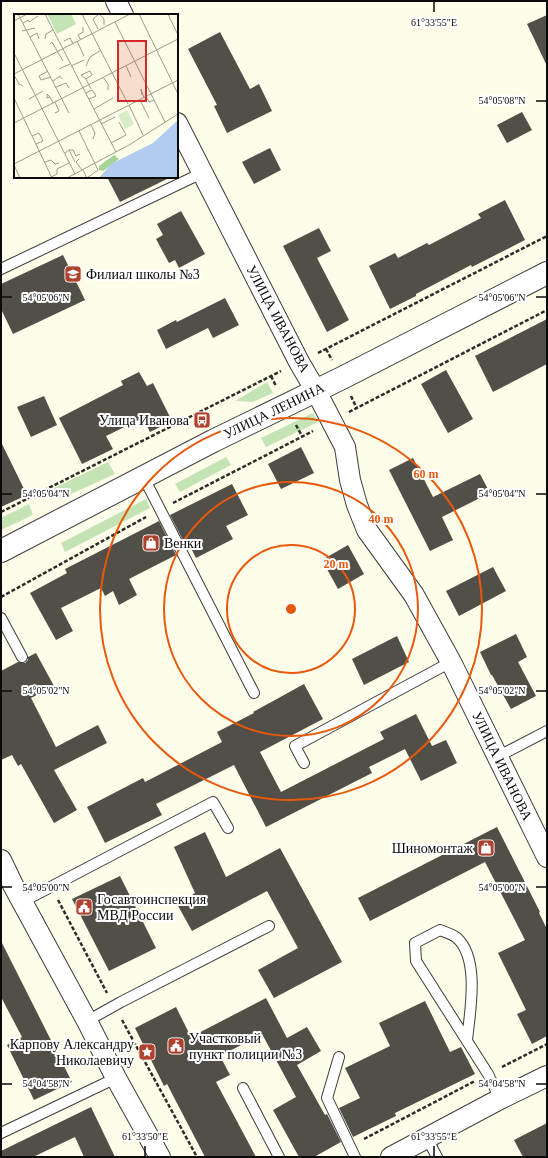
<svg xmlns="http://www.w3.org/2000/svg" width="548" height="1158" viewBox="0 0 548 1158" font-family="Georgia,serif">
	<rect width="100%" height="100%" fill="#fdfde9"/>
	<g fill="#c5e4b6">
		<path d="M267 382 273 393 253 402 235 401Z"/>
		<path d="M313 413 318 422 266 447 261 438Z"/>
		<path d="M226 457 231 465 180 492 175 484Z"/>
		<path d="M108 462 115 474 60 499 54 488Z"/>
		<path d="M146 499 150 508 65 552 61 543Z"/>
		<path d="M29 504 33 515 1 530V518Z"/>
	</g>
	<g fill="#524e48">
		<path d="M547 15V66L527 24Z"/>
		<path d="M220 32 250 89 259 84 272 111 227 133 214 106 217 105 188 49Z"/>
		<path d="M522 112 532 130 507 143 497 125Z"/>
		<path d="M270 148 281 170 254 184 242 162Z"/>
		<path d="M107 177H171L120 202Z"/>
		<path d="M505 200 525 240 472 267 471 265 416 294V296L390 309 369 266 395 253 398 258 427 243 429 245 481 218 478 214Z"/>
		<path d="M181 211 205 254 179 268 175 260 169 263 156 239 163 235 157 224Z"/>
		<path d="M319 228 331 251 317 258 349 320 327 332 283 246Z"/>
		<path d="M63 255 85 300 13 334 1 309V284Z"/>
		<path d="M225 298 239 325 213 338 208 328 166 349 157 330 176 320 177 322Z"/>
		<path d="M547 319V364L493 392 475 356Z"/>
		<path d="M446 370 473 419 448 433 421 384Z"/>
		<path d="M139 372 147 386 153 383 172 421 150 432 143 418 106 436 113 449 82 464 59 418 123 385 121 381Z"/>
		<path d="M44 396 57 425 31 437 17 407Z"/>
		<path d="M1 442 27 495 1 507Z"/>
		<path d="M301 447 314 473 281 489 268 464Z"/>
		<path d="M413 458 433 497 480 474 490 493 442 517 453 540 430 551 389 470Z"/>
		<path d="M232 484 248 515 226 526 233 539 196 558 191 548 188 550 170 515Z"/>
		<path d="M159 521 176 555 129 579 137 595 119 605 113 591 105 596 101 588 61 608 73 631 56 640 30 593 67 573 65 569Z"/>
		<path d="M348 545 364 574 338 589 322 560Z"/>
		<path d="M493 567 506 591 459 616 446 591Z"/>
		<path d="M516 634 527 657 518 662 536 696 511 709 492 675H491L480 652Z"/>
		<path d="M397 636 409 662 364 685 352 659Z"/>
		<path d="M36 653 54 686 31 698 56 747 98 725 107 743 54 770 77 810 54 823 21 764 18 766 12 755 1 760V671L18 662 25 663 28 660V657Z"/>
		<path d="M304 684 323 719 260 752 281 792 384 739 380 732 416 714 432 746 446 740 457 763 421 781 405 749 369 767 372 773 266 827 234 765 156 804 162 815 105 843 87 807 143 778 145 782 222 742 217 732 254 713 253 712Z"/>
		<path d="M497 827 540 912 539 913 547 929V1036L532 1044 517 1014 526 1010 498 953 525 940 485 862 370 921 358 898Z"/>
		<path d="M205 832 226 877 280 848 342 962 274 998 258 970 298 948 267 891 192 931 177 904 195 893 174 847Z"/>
		<path d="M120 876 156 948 109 971 72 899Z"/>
		<path d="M1 941 72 1082 34 1100 7 1045 22 1037 1 997Z"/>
		<path d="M266 998 287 1038 307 1027 321 1051 297 1065 325 1115 327 1114 341 1142 314 1157H299L273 1110 296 1097 262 1034 220 1056 230 1075 216 1082 256 1157H205L167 1084 164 1086 135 1028 176 1007 191 1037Z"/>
		<path d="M425 1001 450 1052 461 1047 475 1074 395 1113 396 1116 353 1137 339 1108 360 1098 345 1068 390 1046 379 1023Z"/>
		<path d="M91 1107 115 1157H84L75 1137 33 1157H1V1151Z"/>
		<path d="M547 1123V1157H523L514 1140Z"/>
	</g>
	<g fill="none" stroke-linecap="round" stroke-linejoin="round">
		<g stroke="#3d3d3d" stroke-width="12">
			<g id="service">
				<path d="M1 269 202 173"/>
				<path d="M144 478 254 693"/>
				<path d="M1 618 22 657"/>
				<path d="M497 757 547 731"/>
				<path d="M304 763 295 746 451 662"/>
				<path d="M22 902 213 802 228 828"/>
				<path d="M87 1021 121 1002 269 926"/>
				<path d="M467 1040C470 1012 480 959 457 938 452 934 445 932 440 930L415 943 416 961 488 1074 500 1099"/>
				<path d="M339 1057 327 1098 355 1157"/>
				<path d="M243 1088 279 1157"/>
				<path d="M1 1133 116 1078"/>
				<path d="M427 1138 437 1157"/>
			</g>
		</g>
		<g stroke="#3d3d3d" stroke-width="22">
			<g id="minor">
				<path d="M116 1 123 15"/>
				<path d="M177 123 299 362 316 391 345 447 350 480 357 505 367 530 414 595 451 662 547 857"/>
				<path d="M1 860 13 885 87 1021 116 1078 160 1157"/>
				<path d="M391 1157 500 1099 547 1076"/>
			</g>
		</g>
		<g stroke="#3d3d3d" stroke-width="24">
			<path id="tertiary" d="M1 551 213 441 342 378 547 273"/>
		</g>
		<g stroke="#2c2c2c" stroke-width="2.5" stroke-dasharray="4 2" stroke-linecap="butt">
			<path d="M326 349 332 360"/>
			<path d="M318 353 547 236"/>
			<path d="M271 376 276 386"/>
			<path d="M351 396 357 409"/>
			<path d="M349 412 547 310"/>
			<path d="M296 425 302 436"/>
			<path d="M173 503 313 431"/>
			<path d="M1 512 281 371"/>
			<path d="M1 597 146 517"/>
			<path d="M58 900 107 993"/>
			<path d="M122 1020 197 1157"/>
			<path d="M502 1067 547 1044"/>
			<path d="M364 1139 475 1081"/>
		</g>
		<use href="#service" stroke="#fff" stroke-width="10"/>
		<use href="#minor" stroke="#fff" stroke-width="20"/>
		<use href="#tertiary" stroke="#fff" stroke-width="22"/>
	</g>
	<path fill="none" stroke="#0a0a0a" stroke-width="1.5" d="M434 2V12M536 101H546M2 297H12M536 297H546M2 494H12M536 494H546M2 691H12M536 691H546M2 887H12M536 887H546M2 1084H12M536 1084H546M145 1146V1156M434 1146V1156"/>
	<g fill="none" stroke="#e8590c" stroke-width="2">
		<circle cx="291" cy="609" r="64"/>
		<circle cx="291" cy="609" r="127"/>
		<circle cx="291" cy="609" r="191"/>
	</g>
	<defs>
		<g id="school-square" transform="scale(0.9)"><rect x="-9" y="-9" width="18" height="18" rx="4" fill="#af422e" stroke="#fff"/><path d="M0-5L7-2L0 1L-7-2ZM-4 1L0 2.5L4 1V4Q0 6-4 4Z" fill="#fff"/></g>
		<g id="bus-square" transform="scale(0.9)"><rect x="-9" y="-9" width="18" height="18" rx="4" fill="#af422e" stroke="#fff"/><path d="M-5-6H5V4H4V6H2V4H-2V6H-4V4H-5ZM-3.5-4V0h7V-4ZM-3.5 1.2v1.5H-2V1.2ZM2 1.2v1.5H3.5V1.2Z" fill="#fff"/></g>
		<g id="shop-square" transform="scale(0.9)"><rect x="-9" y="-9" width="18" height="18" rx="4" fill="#af422e" stroke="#fff"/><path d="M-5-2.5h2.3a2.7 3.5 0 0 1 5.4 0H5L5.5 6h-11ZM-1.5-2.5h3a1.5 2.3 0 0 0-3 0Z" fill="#fff"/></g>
		<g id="civic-square" transform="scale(0.9)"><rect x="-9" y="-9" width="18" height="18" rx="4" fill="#af422e" stroke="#fff"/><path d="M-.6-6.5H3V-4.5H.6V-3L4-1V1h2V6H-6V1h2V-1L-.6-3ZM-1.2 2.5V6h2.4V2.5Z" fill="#fff"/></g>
		<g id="sight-square" transform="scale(0.9)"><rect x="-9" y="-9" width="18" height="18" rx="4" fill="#af422e" stroke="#fff"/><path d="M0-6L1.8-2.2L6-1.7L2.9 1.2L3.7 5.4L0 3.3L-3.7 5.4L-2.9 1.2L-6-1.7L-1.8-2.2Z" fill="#fff"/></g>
	</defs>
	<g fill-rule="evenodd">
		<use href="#school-square" x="73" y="274"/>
		<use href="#bus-square" x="202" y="420"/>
		<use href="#shop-square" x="151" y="543"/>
		<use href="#shop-square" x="486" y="848"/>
		<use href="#civic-square" x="84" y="907"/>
		<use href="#civic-square" x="176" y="1046"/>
		<use href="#sight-square" x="147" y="1052"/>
	</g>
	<g text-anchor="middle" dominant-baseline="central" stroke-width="4" stroke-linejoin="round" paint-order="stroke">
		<g font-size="14" fill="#0a0a0a" stroke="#fff" text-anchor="start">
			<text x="86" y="274">Филиал школы №3</text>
			<text x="189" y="420" text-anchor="end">Улица Иванова</text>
			<text x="164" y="543">Венки</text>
			<text x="473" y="848" text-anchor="end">Шиномонтаж</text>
			<text x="97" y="899">Госавтоинспекция<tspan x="97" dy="16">МВД России</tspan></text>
			<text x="189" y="1038">Участковый<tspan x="189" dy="16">пункт полиции №3</tspan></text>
			<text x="134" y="1044" text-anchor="end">Карпову Александру<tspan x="134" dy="16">Николаевичу</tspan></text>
		</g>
		<g font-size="14" fill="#0a0a0a" stroke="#fff">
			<text transform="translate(278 319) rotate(62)">УЛИЦА ИВАНОВА</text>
			<text transform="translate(274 411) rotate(-26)">УЛИЦА ЛЕНИНА</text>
			<text transform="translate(502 766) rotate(64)">УЛИЦА ИВАНОВА</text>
		</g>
	</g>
	<g transform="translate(14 14)">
		<rect width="164" height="164" fill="#fdfde9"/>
		<path d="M33 0H57L62 10 43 20Z" fill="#c5e4b6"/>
		<path d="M100 141 105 145 89 157 85 156V152Z" fill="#a6d497"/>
		<path d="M113 96 120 110 111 115 104 101Z" fill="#d8ecc7"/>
		<path d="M164 106V164H85L97 150 139 129Z" fill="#b2ccf1"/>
		<path fill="none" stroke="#9c9c90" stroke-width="1" d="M4 0 55 99M31 0 102 138M68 0 114 90M85 0 90 5V11M125 0 164 80M154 0 164 21M0 7 13 0M101 8 151 108M9 9 14 6 15 8 24 2M84 15 79 5 85 0M8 17 21 14M16 23 23 19 25 25M31 25 32 20 39 16M67 26 64 21 69 18V13M50 27 56 24 59 30M63 27 70 42M36 30 38 28 49 47M0 39 61 160M57 52 70 46M72 52 76 43 87 36M112 52 117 63M45 55 56 50M34 57 25 62 27 66 37 63M0 60 116 0M0 61 5 70 9 72M89 63 94 70V76M72 65 67 61 76 57 78 61 72 65 77 75M39 67 46 62 48 65M42 73 52 69 55 74M72 79 78 76 82 82 75 85M128 81 127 75 130 84M132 82 135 88 140 86M36 83 33 84V80L36 83 39 89M0 84 38 164M15 85 29 77M126 86 135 104M41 88 45 97 41 99M115 91 129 121M80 95 99 84M0 109 164 25M87 110 101 103M77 111 81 119 79 125M65 117 84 156 73 164 69 156M18 122 25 119 29 127 22 130M97 129 112 121 105 108M55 136H59L62 142 66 140M51 139 55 136 61 148M65 145 62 148 68 156M31 148 37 146 41 150 45 149M0 150 164 66M0 151 6 164M37 163 43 160V155L55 149M53 164 115 131 164 100"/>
		<path fill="#d62828" fill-opacity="0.15" stroke="#d62828" stroke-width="2" d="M104 27H132V87H104Z"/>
		<rect width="164" height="164" fill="none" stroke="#0a0a0a" stroke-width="2"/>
	</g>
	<g font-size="10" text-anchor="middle" fill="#0a0a0a" stroke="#fff" stroke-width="4" stroke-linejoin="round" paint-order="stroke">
		<text x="434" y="26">61°33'55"E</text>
		<text x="502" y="104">54°05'08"N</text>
		<text x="46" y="301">54°05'06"N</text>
		<text x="502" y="301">54°05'06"N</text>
		<text x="46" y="497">54°05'04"N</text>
		<text x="502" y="497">54°05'04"N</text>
		<text x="46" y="694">54°05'02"N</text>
		<text x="502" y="694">54°05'02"N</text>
		<text x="46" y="891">54°05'00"N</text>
		<text x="502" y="891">54°05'00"N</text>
		<text x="46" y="1087">54°04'58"N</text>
		<text x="502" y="1087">54°04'58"N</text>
		<text x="145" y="1140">61°33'50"E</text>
		<text x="434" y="1140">61°33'55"E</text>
	</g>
	<circle cx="291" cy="609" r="6" fill="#e8590c" stroke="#fff" stroke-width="2"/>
	<g font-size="12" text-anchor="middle" font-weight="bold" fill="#e8590c" stroke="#fff" stroke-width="4" stroke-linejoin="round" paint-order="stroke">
		<text x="426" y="478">60 m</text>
		<text x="381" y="523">40 m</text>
		<text x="336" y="568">20 m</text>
	</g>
	<rect width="548" height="1158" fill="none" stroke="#0a0a0a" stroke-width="4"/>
</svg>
